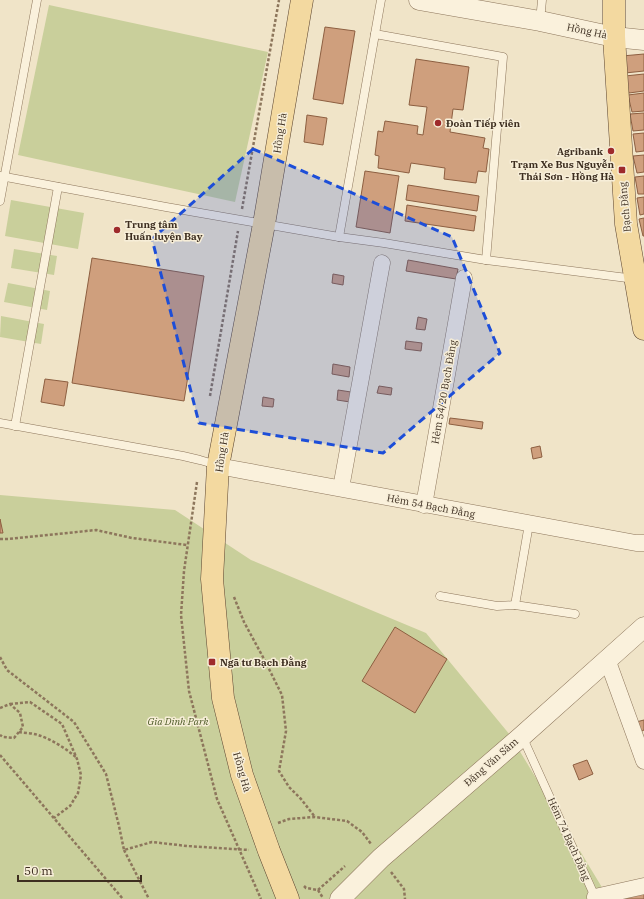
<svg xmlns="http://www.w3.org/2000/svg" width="644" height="899" viewBox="0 0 644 899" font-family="'IBM Plex Serif',serif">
	<rect width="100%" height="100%" fill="#f0e4c8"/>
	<g fill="#c9cf9b">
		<path d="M49 5 268 52 235 202 18 155Z"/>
		<path d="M11 200 84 213 78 249 5 236Z"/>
		<path d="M14 249 57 256 54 275 11 268Z"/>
		<path d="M8 283 50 291 47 310 4 302Z"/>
		<path d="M1 316 44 324 41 344 0 337Z"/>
		<path d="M0 495 175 510 251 560 426 633 510 735 609 899H0Z"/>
	</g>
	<g fill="#cf9f7d" stroke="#8d5f41">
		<path d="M325 27 355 31 343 104 313 99Z"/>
		<path d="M644 54V71L625 73 622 56Z"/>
		<path d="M416 59 469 67 463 110 453 109 450 132 485 138 483 148 489 149 486 172 478 171 476 183 444 179 445 168 411 163 409 173 378 168 379 156 375 155 378 131 383 132 385 121 418 126 417 134 423 135 427 107 409 105Z"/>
		<path d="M644 74V91L629 93 625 76Z"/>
		<path d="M644 93V111L632 112 628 95Z"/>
		<path d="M644 113V130L633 131 630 114Z"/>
		<path d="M307 115 327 118 323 145 304 142Z"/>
		<path d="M644 133V151L636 152 633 134Z"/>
		<path d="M644 155V172L637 173 633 156Z"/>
		<path d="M365 171 399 176 390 233 356 227Z"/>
		<path d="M644 176V194H638L635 177Z"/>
		<path d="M408 185 479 196 477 211 406 200Z"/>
		<path d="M644 197V214L640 215 637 198Z"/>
		<path d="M407 205 476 216 474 231 405 221Z"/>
		<path d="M644 218V236H643L639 219Z"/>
		<path d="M92 258 204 276 184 401 72 383Z"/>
		<path d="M408 260 458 269 456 279 406 271Z"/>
		<path d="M333 274 344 276 343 285 332 283Z"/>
		<path d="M418 317 427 319 425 330 416 329Z"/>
		<path d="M406 341 422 343 421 351 405 349Z"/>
		<path d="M333 364 350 367 349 377 332 374Z"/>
		<path d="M45 379 68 382 64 406 41 402Z"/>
		<path d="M379 386 392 388 391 395 377 393Z"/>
		<path d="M338 390 351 392 350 402 337 400Z"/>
		<path d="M263 397 274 399 273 407 262 406Z"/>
		<path d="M450 418 483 422 482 429 449 424Z"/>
		<path d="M540 446 542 457 533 459 531 448Z"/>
		<path d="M0 519 3 533H0Z"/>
		<path d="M395 627 447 659 415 713 362 681Z"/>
		<path d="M644 720V730L640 732 636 722Z"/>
		<path d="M587 760 593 774 579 780 573 765Z"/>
		<path d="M644 893V899H625V898Z"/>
	</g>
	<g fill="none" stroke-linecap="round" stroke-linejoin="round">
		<g stroke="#8d765c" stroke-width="9">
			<g id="service">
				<path d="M540 21 542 0"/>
				<path d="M375 34 503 57 486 260"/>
				<path d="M0 176 166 207 339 237 384 243 486 260 635 279"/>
				<path d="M0 201 37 0"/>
				<path d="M339 237 381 0"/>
				<path d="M0 423 183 456 200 460 217 465"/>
				<path d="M15 426 58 187"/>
				<path d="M529 524 515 605 575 614"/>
				<path d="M440 596 497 606 515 605"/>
				<path d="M522 736 596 899"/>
			</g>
		</g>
		<g stroke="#8d765c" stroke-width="17">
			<g id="minor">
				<path d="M218 466 636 543H644"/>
				<path d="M341 488 382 263"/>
				<path d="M424 505 464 278"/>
				<path d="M607 659 644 761"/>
				<path d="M595 897 644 886"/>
			</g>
		</g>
		<g stroke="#8d765c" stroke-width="21">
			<g id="tertiary">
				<path d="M419 0 540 21 614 37 644 40"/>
				<path d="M340 899 381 858 522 736 644 627"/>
			</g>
		</g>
		<g stroke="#5b4430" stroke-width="23">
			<g id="primary">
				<path d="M614 0V37L626 224 644 329"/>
				<path d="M288 899 269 851 242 775 223 698 212 579 218 466 264 224 302 0"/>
			</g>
		</g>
		<g stroke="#8d765c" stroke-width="2.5" stroke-dasharray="3 2" stroke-linecap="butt">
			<path d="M242 209 279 0"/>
			<path d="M210 396 238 231"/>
			<path d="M197 482 184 571 181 615 189 691 217 799 261 899"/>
			<path d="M0 539H8L96 530 132 538 187 545"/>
			<path d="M234 597 244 622 264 659 282 695 286 731 279 771 289 787 301 799 315 817"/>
			<path d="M0 657 7 670 74 722 106 774 119 826 124 850 152 842 187 846 249 850"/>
			<path d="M10 704 30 702 62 724 77 759 81 775 78 793 70 806 54 818"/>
			<path d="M0 708 10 704 20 713 23 727 14 738 3 737 0 735"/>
			<path d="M19 732C25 733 32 733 38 735 51 739 65 748 76 757"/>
			<path d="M0 755 123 899"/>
			<path d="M278 823 289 819 315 817 347 821 362 832 371 844"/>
			<path d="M124 850 149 899"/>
			<path d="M391 872 404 889 405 899"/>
			<path d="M304 886 306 888 318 890 345 866"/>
			<path d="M318 890 323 898"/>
		</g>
		<use href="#service" stroke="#faf1dc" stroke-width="8"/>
		<use href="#minor" stroke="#faf1dc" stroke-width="16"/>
		<use href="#tertiary" stroke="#faf1dc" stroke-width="20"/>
		<use href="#primary" stroke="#f3d9a0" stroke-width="22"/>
	</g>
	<path fill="#1d4ed8" fill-opacity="0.2" stroke="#1d4ed8" stroke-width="3" stroke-dasharray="8 5" stroke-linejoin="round" d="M253 149 452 237 500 353 383 453 199 423 152 239Z"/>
	<g fill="#9e2a2b" stroke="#f7eed8" stroke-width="1.5">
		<circle cx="438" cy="123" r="4"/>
		<circle cx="611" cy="151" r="4"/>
		<rect x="618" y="166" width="8" height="8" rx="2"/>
		<circle cx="117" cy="230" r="4"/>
		<rect x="208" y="658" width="8" height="8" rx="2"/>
	</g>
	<g text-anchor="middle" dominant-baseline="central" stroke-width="3" stroke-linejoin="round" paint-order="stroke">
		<g font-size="10" fill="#3d2e20" stroke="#f7eed8">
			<text transform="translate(587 31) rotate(12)">Hồng Hà</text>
			<text transform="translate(280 133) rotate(-81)">Hồng Hà</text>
			<text transform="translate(625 207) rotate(-95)">Bạch Đằng</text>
			<text transform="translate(444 392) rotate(-80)">Hẻm 54/20 Bạch Đằng</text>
			<text transform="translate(222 452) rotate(-81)">Hồng Hà</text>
			<text transform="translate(431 506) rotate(11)">Hẻm 54 Bạch Đằng</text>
			<text transform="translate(491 762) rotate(-41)">Đặng Văn Sâm</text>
			<text transform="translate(242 772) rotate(74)">Hồng Hà</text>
			<text transform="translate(569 839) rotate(66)">Hẻm 74 Bạch Đằng</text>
		</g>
		<g font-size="10" font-weight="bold" fill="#3d2e20" stroke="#f7eed8" text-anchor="start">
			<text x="446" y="123">Đoàn Tiếp viên</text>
			<text x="603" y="151" text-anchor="end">Agribank</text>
			<text x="614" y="164" text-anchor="end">Trạm Xe Bus Nguyễn<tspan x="614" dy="12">Thái Sơn - Hồng Hà</tspan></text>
			<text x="125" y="224">Trung tâm<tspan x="125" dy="12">Huấn luyện Bay</tspan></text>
			<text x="220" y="662">Ngã tư Bạch Đằng</text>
		</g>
		<g font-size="10" font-style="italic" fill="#4d5a26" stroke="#f7eed8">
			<text x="178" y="721">Gia Dinh Park</text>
		</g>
	</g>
	<path d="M18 875v6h123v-6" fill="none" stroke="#3d2e20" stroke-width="2"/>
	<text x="24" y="875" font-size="12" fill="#3d2e20" stroke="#f7eed8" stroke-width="3" paint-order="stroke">50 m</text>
</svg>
